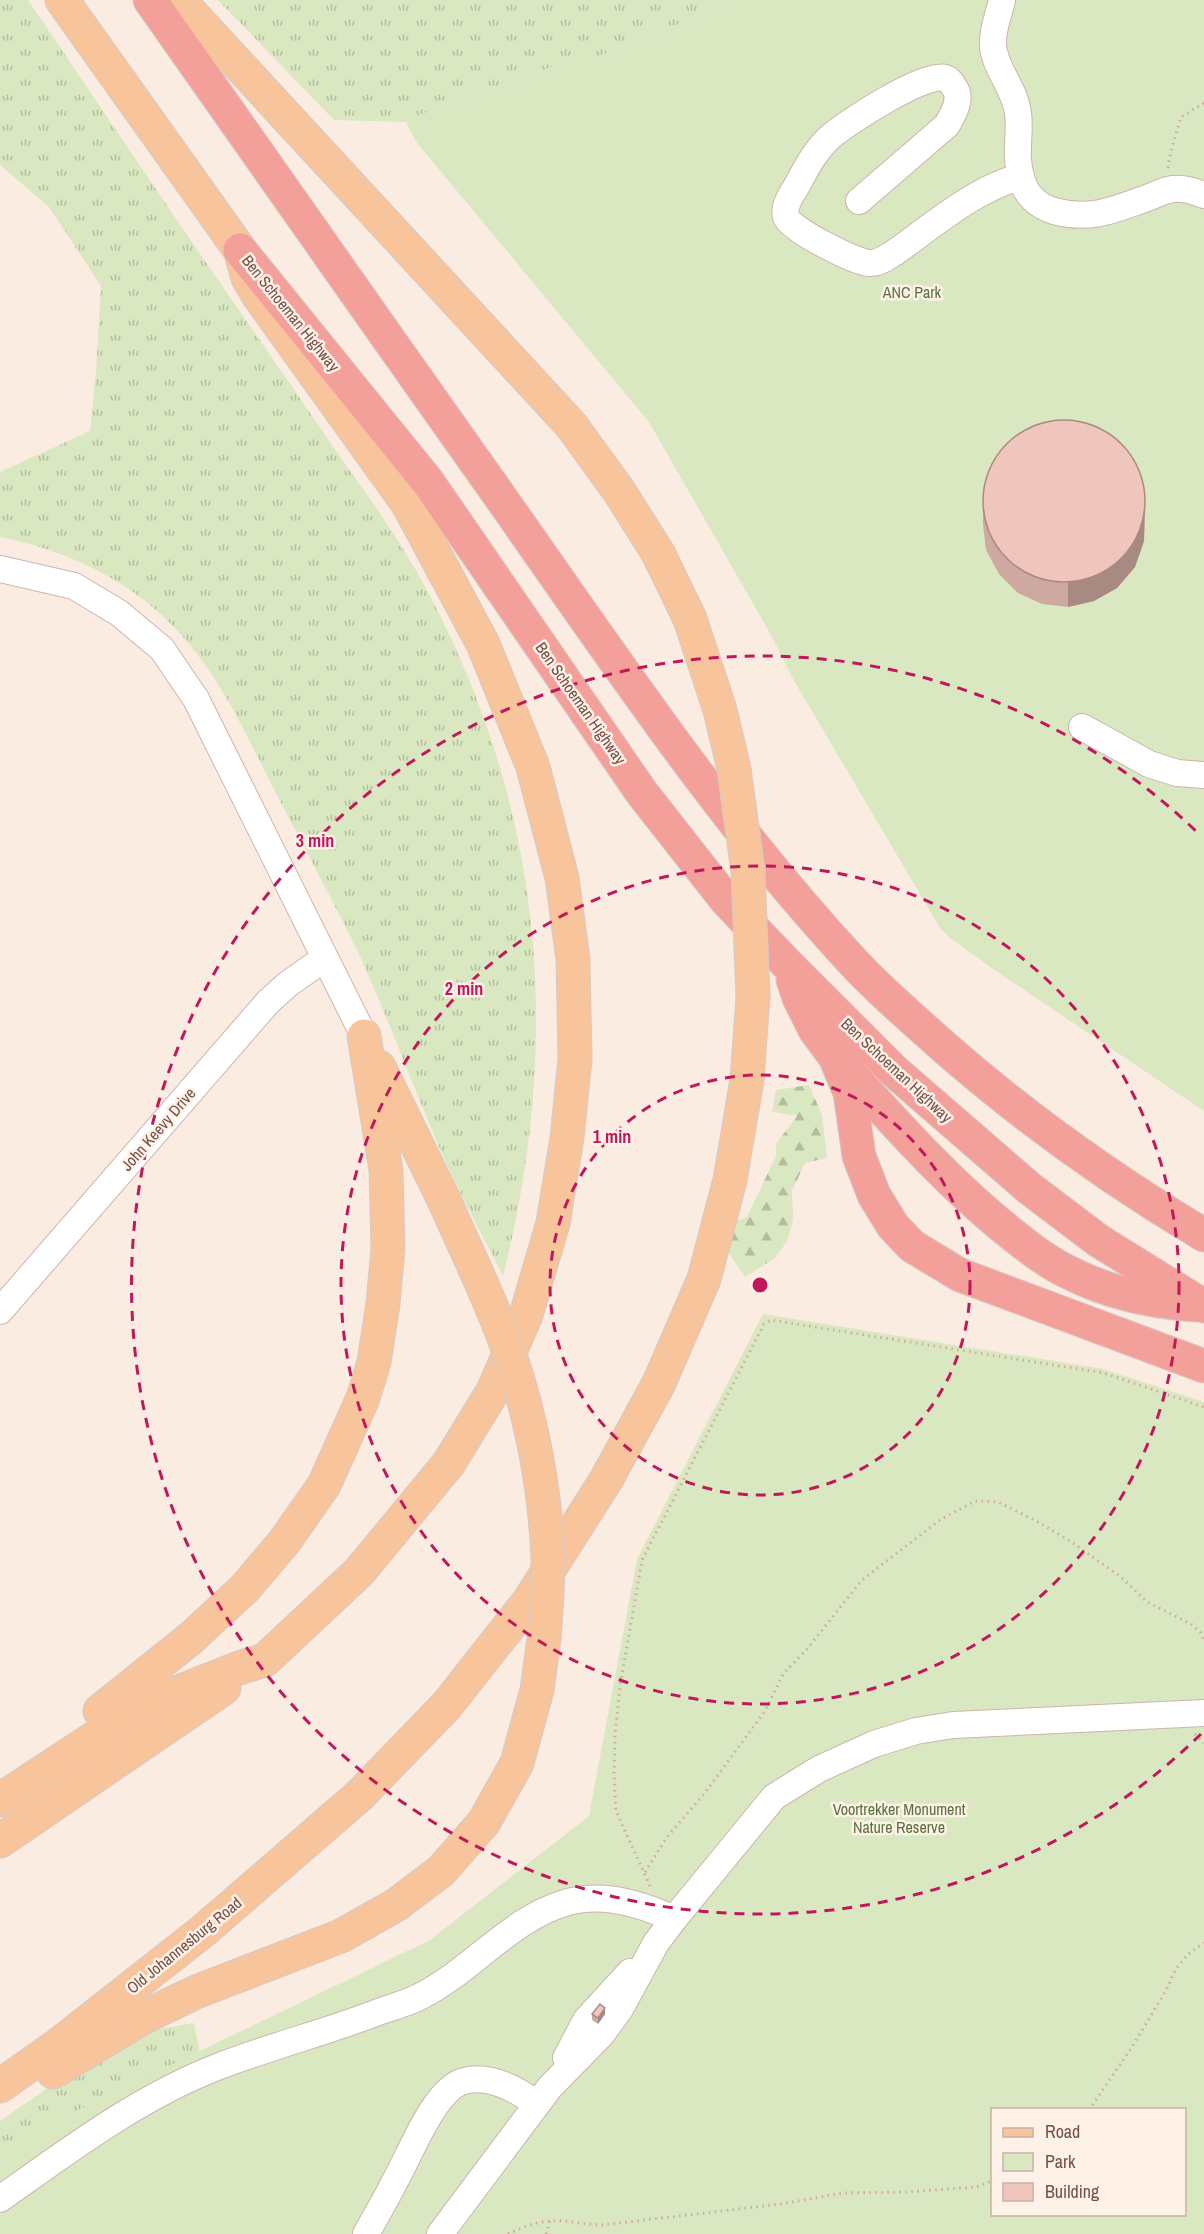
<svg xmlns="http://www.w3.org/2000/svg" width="1204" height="2234" viewBox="0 0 1204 2234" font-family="'Archivo Narrow',sans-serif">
	<defs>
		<pattern id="grass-tufts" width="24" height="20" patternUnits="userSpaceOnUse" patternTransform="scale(1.5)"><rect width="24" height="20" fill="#d9e8c1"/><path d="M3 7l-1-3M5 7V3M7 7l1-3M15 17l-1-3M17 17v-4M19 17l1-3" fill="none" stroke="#b4be9f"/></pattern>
		<pattern id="forest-firs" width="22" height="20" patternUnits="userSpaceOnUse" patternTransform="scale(1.5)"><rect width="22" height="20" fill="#d9e8c1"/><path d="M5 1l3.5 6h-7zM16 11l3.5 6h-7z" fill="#b4be9f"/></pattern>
	</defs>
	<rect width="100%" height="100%" fill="#fbece2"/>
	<g fill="url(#grass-tufts)">
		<path d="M0 0H28C104 112 179 225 257 336 288 381 319 426 350 471 374 504 397 537 417 572 542 795 565 1030 503 1276 481 1232 456 1188 437 1142 408 1075 384 1006 352 940 329 894 305 849 281 803 249 741 221 675 172 625 125 577 64 550 0 537V472L90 431 96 371 101 286 49 207 0 165Z"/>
		<path d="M218 0H732L692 16 684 22 589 60 574 59 408 119 406 122 334 120Z"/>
		<path d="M194 2023 200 2053 0 2184V2121L71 2072 147 2031Z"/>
	</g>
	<path fill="url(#forest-firs)" d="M809 1085 822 1115 827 1158 805 1163 792 1191 793 1220 787 1241 775 1258 745 1277 724 1246 723 1226 747 1217 776 1156V1144L797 1116 772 1112 776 1090Z"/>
	<g fill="#d9e8c1" fill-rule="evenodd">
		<path d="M732 0H1204V1111L993 969 950 938 940 928 793 679 771 635 649 422 417 143 406 122 408 119 574 59 589 60 684 22 692 16Z"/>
		<path d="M763 1314 1104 1369 1204 1402V2234H0V2160L61 2118 430 1940 589 1816 637 1559ZM992 2110H1184V2214H992Z"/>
	</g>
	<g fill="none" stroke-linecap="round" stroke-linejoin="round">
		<g stroke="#ceb4ac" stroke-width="28">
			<g id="minor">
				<path d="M1002 0C999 15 992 29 993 45 994 68 1015 88 1018 113 1021 135 1014 153 1021 177 1025 194 1037 206 1054 211 1090 221 1113 210 1147 198 1155 195 1164 190 1173 189 1185 188 1193 191 1204 195"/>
				<path d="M859 201 947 125C953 114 963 99 954 87 952 83 949 79 945 78 926 71 844 124 829 138 814 152 806 169 796 187 791 195 783 207 786 217 791 230 855 262 869 263 878 264 887 257 894 253 931 227 977 187 1021 177"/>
				<path d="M0 569 74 586 119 613 162 649 196 699 364 1036"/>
				<path d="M1082 727 1149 764 1177 773 1204 775"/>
				<path d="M0 1311 268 1002 288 984 325 958"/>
				<path d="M566 2058 586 2020 630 1972"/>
				<path d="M0 2199C69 2150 138 2098 217 2067 271 2046 327 2032 381 2011 393 2007 407 2003 419 1997 472 1971 510 1918 568 1902 604 1892 642 1904 674 1919"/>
				<path d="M366 2234C376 2216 386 2199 395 2181 410 2155 434 2089 464 2081 489 2074 518 2090 537 2104"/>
				<path d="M440 2234 550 2087 601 2035 620 2009 656 1943 674 1919 774 1797 819 1769 874 1744 916 1731 953 1725 1204 1713"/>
			</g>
		</g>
		<g stroke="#d5cac8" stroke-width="35">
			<g id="major">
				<path d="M179 0 571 425 619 491 658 553"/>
				<path d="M379 1067 445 1202"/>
				<path d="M100 1711 191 1638 244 1589 284 1542 324 1485 363 1398 374 1362 383 1304 388 1249 386 1170 364 1036"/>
				<path d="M0 1800 143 1706 239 1668 265 1660 359 1572 449 1463 493 1391 526 1315 553 1223 567 1138 575 1059 573 959 562 878 533 767 483 644 408 504 258 295 248 278 240 250 62 0"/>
				<path d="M0 1841 224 1688"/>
				<path d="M53 2072 144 2017 196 1992 341 1936 396 1905 441 1871 484 1822 517 1763 537 1690 544 1638"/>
				<path d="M0 2086 58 2045 203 1931 360 1795 447 1705 529 1601 606 1480 659 1383 704 1279 730 1180 747 1080 753 997"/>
			</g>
		</g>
		<g stroke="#d5cac8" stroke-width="35">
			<g id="highway">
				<path d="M150 0C266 167 384 332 501 498 613 657 721 820 854 963 882 993 914 1020 944 1047 1025 1118 1112 1180 1204 1235"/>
				<path d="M240 250 428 482 642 793 726 900 788 965 893 1070 1029 1188 1099 1241 1204 1306"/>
				<path d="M793 980 799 998 815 1030 835 1057 850 1093 859 1156 874 1195 893 1226 912 1246 960 1275 1204 1366"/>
				<path d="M844 1067C896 1124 947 1182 1008 1231 1028 1247 1048 1263 1072 1274 1110 1293 1153 1302 1195 1305"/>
			</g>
		</g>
		<g stroke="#d4a89e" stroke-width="3" stroke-dasharray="1.5 4.5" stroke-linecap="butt">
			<path d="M1168 168 1171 151 1181 117 1204 103"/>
			<path d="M1195 1734 1204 1743"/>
			<path d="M645 1872 667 1837 704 1794 765 1711 783 1674 807 1649 862 1580 940 1520 975 1501 998 1502 1038 1522 1070 1541 1121 1577 1147 1602 1191 1624 1201 1633 1204 1640"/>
			<path d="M650 1886 616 1811 614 1773 615 1734 620 1686 642 1560 764 1324 771 1320 1104 1373 1204 1407"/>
			<path d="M1089 2110 1130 2050 1168 1987 1175 1970 1187 1955 1204 1943"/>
			<path d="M508 2234C521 2228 535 2222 549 2221 564 2219 585 2225 602 2225L781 2204 843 2193 906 2192 976 2187 992 2181"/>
			<path d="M546 2234 550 2220"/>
		</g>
		<use href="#minor" stroke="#fff" stroke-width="26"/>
		<use href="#major" stroke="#f8c49c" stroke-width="33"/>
		<use href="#highway" stroke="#f4a09a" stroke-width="33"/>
		<g stroke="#d5cac8" stroke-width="35" stroke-linecap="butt">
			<g id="major-bridge">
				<path d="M658 553 690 619 720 710 734 769 748 871 753 997"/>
				<path d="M445 1202C462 1241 481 1280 497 1320 527 1394 545 1479 548 1560 548 1586 546 1612 544 1638"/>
			</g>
		</g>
		<use href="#major-bridge" stroke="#f8c49c" stroke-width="33"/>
	</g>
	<g fill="#cea9a1">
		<path d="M983 500 1145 515 1144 541 1135 567 1117 588 1094 601 1068 607 1042 604 1018 593 999 574 986 550 983 524Z"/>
		<path d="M592 2014H605L598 2024 592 2020Z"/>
	</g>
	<g fill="#a88a83">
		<path d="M1145 490 1144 541 1135 567 1117 588 1094 601 1068 607V582Z"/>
		<path d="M605 2008V2014L598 2024V2018Z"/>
	</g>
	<g fill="#f0c5bb" stroke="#a88a83" stroke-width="1.5">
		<circle cx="1064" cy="501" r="81"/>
		<path d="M600 2004 605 2008 598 2018 592 2014Z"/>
	</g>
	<g fill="none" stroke="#c2185b" stroke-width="3" stroke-dasharray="10 8">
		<circle cx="760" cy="1285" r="210"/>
		<circle cx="760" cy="1285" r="419"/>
		<path d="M1201 1734A629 629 0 1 1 1201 836"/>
	</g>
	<g text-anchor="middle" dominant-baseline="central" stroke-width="5" stroke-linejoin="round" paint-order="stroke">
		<g font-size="16" fill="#58723f" stroke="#fef1e8">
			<text x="912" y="292">ANC Park</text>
			<text x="899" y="1809">Voortrekker Monument<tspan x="899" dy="18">Nature Reserve</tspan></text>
		</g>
		<g font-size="16" fill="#725049" stroke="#fef1e8">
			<text transform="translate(291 313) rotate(51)">Ben Schoeman Highway</text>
			<text transform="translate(581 703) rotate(55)">Ben Schoeman Highway</text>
			<text transform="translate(897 1070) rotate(43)">Ben Schoeman Highway</text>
			<text transform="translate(158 1129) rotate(-49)">John Keevy Drive</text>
			<text transform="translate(184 1945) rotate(-39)">Old Johannesburg Road</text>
		</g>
	</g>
	<circle cx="760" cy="1285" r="9" fill="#c2185b" stroke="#fef1e8" stroke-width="3"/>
	<g font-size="18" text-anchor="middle" font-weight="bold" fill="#c2185b" stroke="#fef1e8" stroke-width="5" stroke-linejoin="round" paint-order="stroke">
		<text x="315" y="847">3 min</text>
		<text x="464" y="995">2 min</text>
		<text x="612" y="1143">1 min</text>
	</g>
	<rect x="991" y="2108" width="195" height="108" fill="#fef1e8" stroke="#c6b1a8" stroke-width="1.5"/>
	<rect x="1003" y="2128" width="30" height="9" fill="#f8c49c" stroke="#c6b1a8" stroke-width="1.5"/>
	<text x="1045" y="2138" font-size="18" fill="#725049">Road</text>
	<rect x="1003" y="2153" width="30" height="18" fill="#d9e8c1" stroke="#c6b1a8" stroke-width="1.5"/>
	<text x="1045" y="2168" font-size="18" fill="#725049">Park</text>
	<rect x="1003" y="2183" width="30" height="18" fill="#f0c5bb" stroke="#c6b1a8" stroke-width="1.5"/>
	<text x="1045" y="2198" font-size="18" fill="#725049">Building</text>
</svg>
